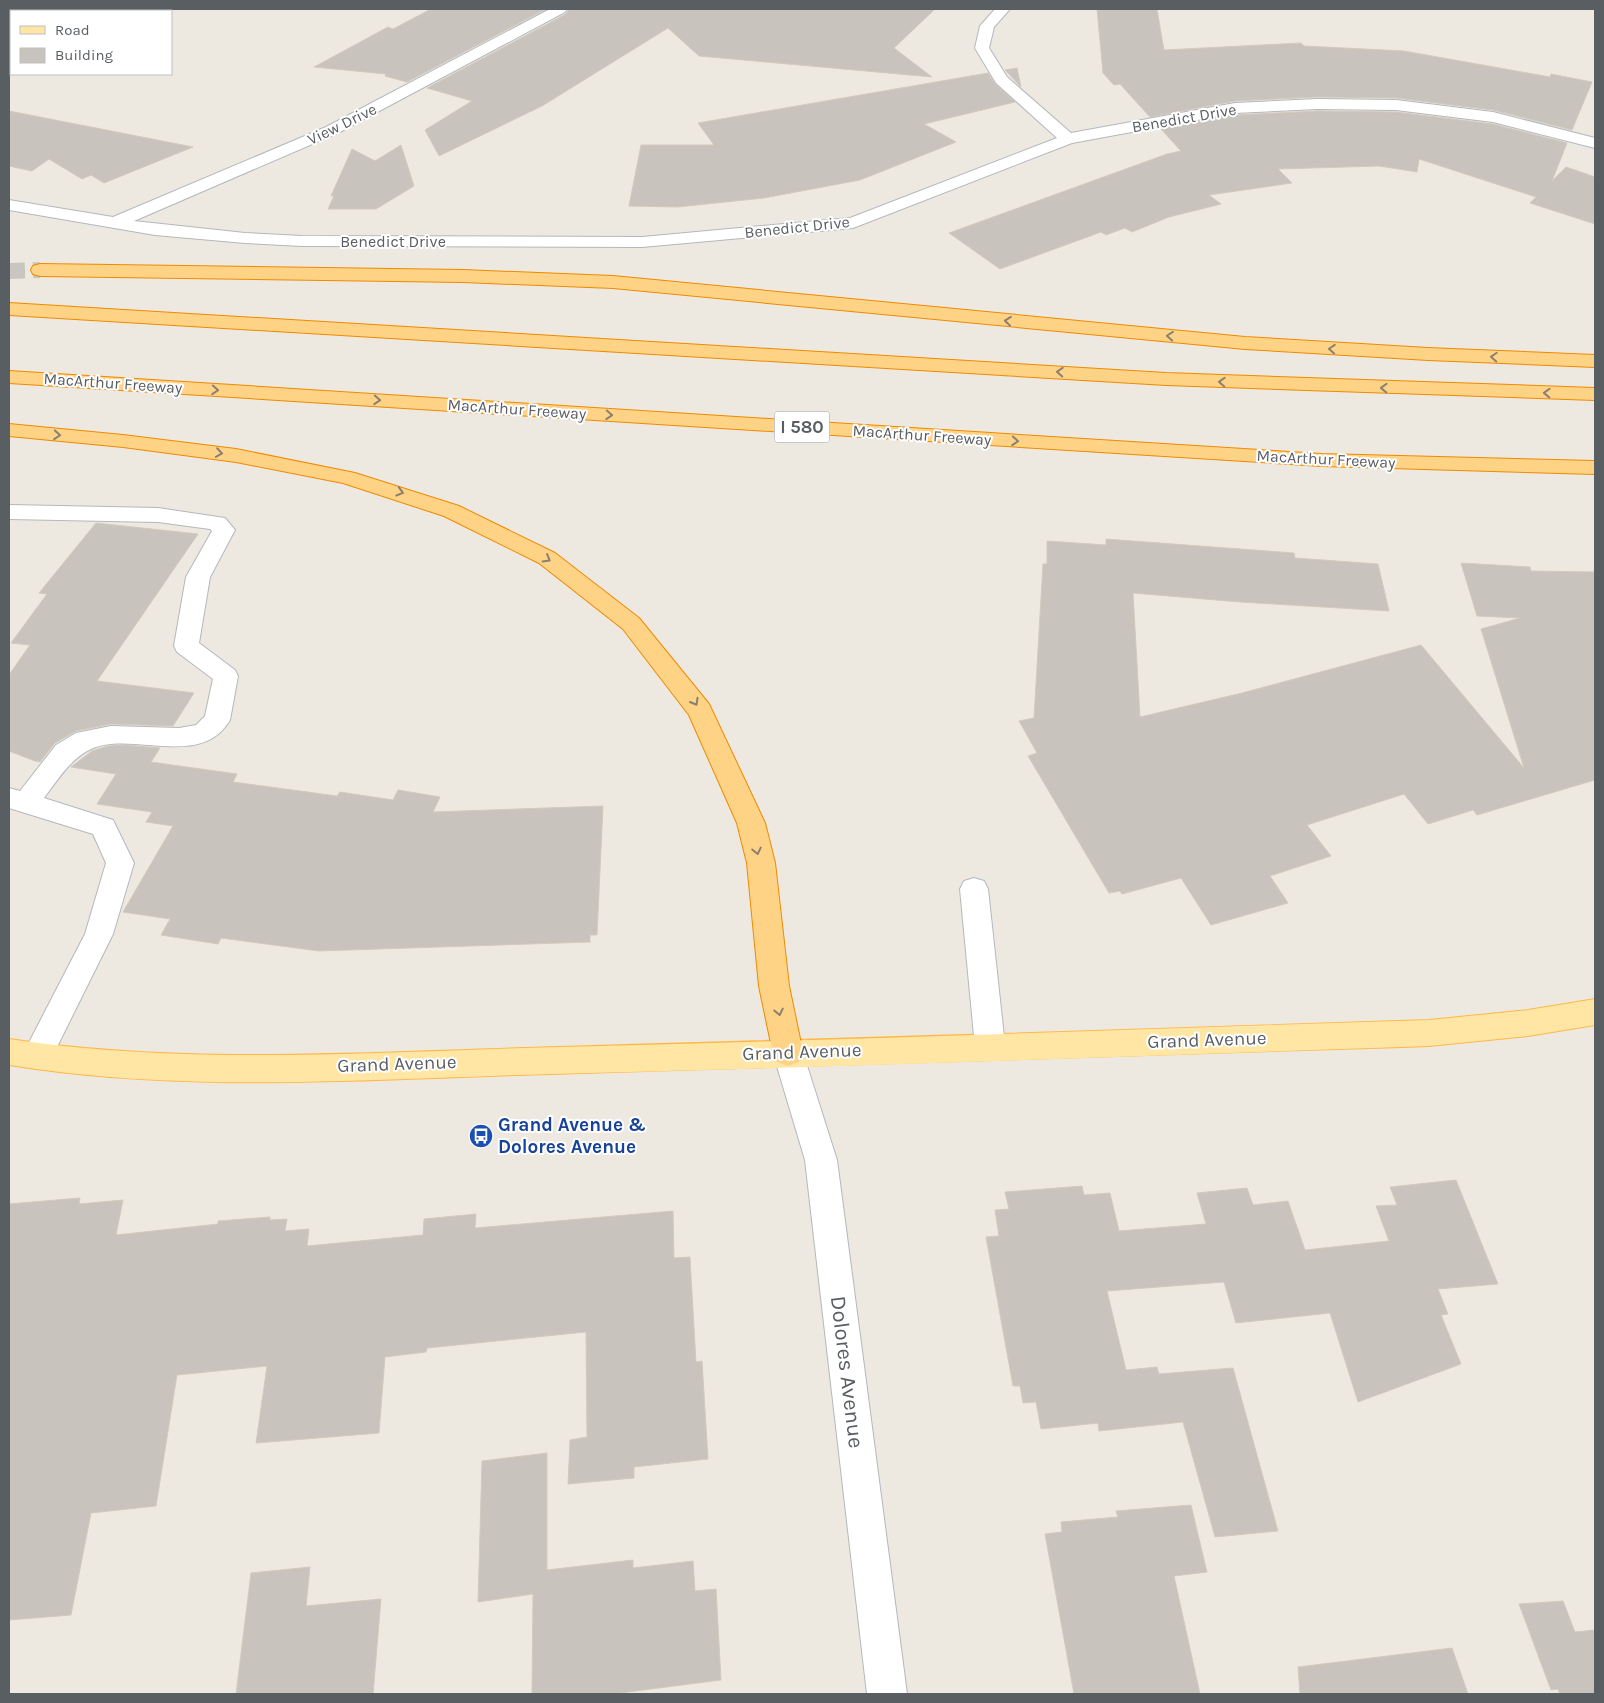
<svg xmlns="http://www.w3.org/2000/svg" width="1604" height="1703" viewBox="0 0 1604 1703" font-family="Karla,sans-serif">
	<rect width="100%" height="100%" fill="#eee9e0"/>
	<g fill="#c9c3bd" stroke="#d3cabe">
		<path d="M431 9H546L407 82 385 76 386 74 314 67 388 27 393 29Z"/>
		<path d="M569 9H935L894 48 932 77 699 56 668 28 542 106 439 156 425 130 472 101 427 88 566 14Z"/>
		<path d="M1097 9H1157L1164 50 1301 43 1304 46 1404 51 1550 77 1551 74 1592 82 1572 130 1493 110 1396 98 1317 97 1235 101 1150 117 1120 84 1114 85 1103 73Z"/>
		<path d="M1017 68 1021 87 1005 70Z"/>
		<path d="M988 73 995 84 1015 102 924 124 956 142 860 180 764 198 678 207 629 206 641 145H714L698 123Z"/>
		<path d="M9 111 96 128 193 147 104 183 91 175 82 179 49 159 32 171 9 166Z"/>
		<path d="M1317 111 1396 112 1493 124 1567 143 1552 181 1566 167 1595 177V224L1530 203 1536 197 1419 159 1417 172 1379 166 1278 169 1292 183 1209 195 1221 204 1169 217 1132 232 1125 228 1106 235 1101 232 1000 269 949 233 1167 154 1181 151 1161 129 1235 115Z"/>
		<path d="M401 145 414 186 376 209H328L334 196H331L352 149 375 161Z"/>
		<path d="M96 523 198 534 97 681 194 693 173 726 111 724 76 731 55 743 40 762 35 761 9 751V675L30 645 11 643 47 594 39 593Z"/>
		<path d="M1106 539 1294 553 1295 558 1378 564 1389 611 1240 602 1133 593 1140 717 1242 693 1421 645 1524 768 1481 629 1520 618 1477 616 1461 563 1530 567 1531 571 1595 572V780L1477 815 1473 810 1428 824 1404 794 1307 825 1331 856 1270 876 1288 903 1211 925 1181 878 1122 894 1120 891 1109 893 1028 756 1037 753 1019 721 1034 718 1043 564H1047V541L1106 545Z"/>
		<path d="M126 745 160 748 151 762 237 774 233 782 337 796 340 792 393 800 398 790 440 797 433 812 603 806 597 935H590V942L319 951 221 938 218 944 161 935 170 919 123 912 173 826 146 822 152 812 97 804 116 774 71 767 92 751 108 746Z"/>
		<path d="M1456 1180 1498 1284 1438 1289 1448 1314 1441 1315 1461 1364 1358 1402 1330 1313 1236 1323 1224 1282 1107 1291 1126 1370 1157 1367 1159 1374 1233 1368 1278 1531 1215 1537 1183 1422 1099 1431 1098 1423 1041 1429 1036 1402 1023 1403 1020 1386H1013L986 1237 999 1236 995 1210 1009 1209 1005 1192 1082 1186 1084 1195 1110 1193 1119 1231 1206 1224 1197 1193 1247 1188 1253 1205 1288 1201 1305 1250 1389 1241 1376 1206 1397 1205 1390 1187Z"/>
		<path d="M80 1198 79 1204 123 1200 116 1235 218 1224V1221L270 1217V1220L287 1219 285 1231 309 1229 307 1246 423 1235 424 1219 476 1214 475 1228 673 1211 674 1258 690 1257 696 1362 702 1361 708 1459 634 1467V1478L568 1484 570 1440 587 1437 586 1332 427 1348 426 1352 385 1357 379 1433 256 1443 267 1366 177 1375 156 1506 91 1513 71 1615 9 1620V1204Z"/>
		<path d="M547 1453V1570L633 1560V1568L693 1561 695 1591 716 1589 721 1680 612 1694H532L533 1594 478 1602 482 1461Z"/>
		<path d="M1191 1505 1207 1572 1174 1576 1200 1694H1074L1045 1534 1062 1532 1061 1522 1118 1517 1116 1511Z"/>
		<path d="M310 1567 306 1606 381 1599 373 1694H236L251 1573Z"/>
		<path d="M1563 1601 1575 1632 1595 1630V1694H1560L1558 1689 1551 1690 1519 1604Z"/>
		<path d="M1452 1648 1468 1694H1300L1298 1667Z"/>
	</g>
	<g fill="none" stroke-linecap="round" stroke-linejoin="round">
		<path stroke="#c9c6c1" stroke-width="16" stroke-dasharray="16 8" stroke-linecap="butt" d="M9 271 40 270"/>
		<g stroke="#b3b8bd" stroke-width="2">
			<g id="minor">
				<path d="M92 9H116L115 11H91Z"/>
				<path d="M550 9H567L565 12 338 133 134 221 245 233 302 236 642 237 850 218 1057 138 996 83 975 48 980 26 995 9H1010L994 27 989 48 1007 77 1071 133 1235 103 1317 99 1396 100 1493 112 1595 138V148L1493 122 1396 110 1317 109 1235 113 1072 143 853 228 642 247 302 246 245 243 155 235 9 210V200L113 217 326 127Z"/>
				<rect x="9" y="31" width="2" height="9"/>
				<path d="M9 505 158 508 225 518 235 530 210 577 199 643 235 670 238 676 230 720C201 770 131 730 91 749 70 759 57 781 44 798L113 820 134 863 113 934 48 1065 37 1069 26 1065 22 1056 85 934 106 863 93 834 9 808V788L20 791 56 745 76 733 111 726 179 728 196 725 205 716 213 679 177 652 174 646 186 577 212 531 210 529 158 522 9 519Z"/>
				<path d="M974 878 984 881 988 889 1005 1046 1001 1055 990 1059 979 1055 975 1046 960 889 964 881Z"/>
				<path d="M788 1040 799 1044 803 1053 837 1160 907 1694H867L805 1160 773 1053 777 1044Z"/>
			</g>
		</g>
		<g stroke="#ffb848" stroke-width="2">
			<path id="major" d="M1595 999V1025L1528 1036 1429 1046C1136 1056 843 1067 551 1074 370 1079 188 1094 9 1065V1039C191 1066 375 1052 558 1047 848 1040 1139 1029 1429 1020L1528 1010Z"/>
		</g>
		<g stroke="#ee8a00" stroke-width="2">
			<g id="highway">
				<path d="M40 264 463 270 613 276 1245 337 1428 348 1595 355V367L1428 360 1245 349 613 288 463 282 40 276 33 274 31 270 33 266Z"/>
				<path d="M9 303 1166 373 1595 388V400L1166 385 9 315Z"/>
				<path d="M9 371 1322 454 1595 461V474L1322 466 9 383Z"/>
				<path d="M9 424 123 435 236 449 355 473 459 506 555 553 639 618 709 704 765 823 775 863 789 986 803 1053 799 1062 788 1066 777 1062 773 1053 759 986 747 863 737 823 689 715 623 629 539 563 444 516 343 483 236 462 123 447 9 436Z"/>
			</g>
		</g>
		<use href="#minor" fill="#fff" fill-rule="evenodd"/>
		<use href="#major" fill="#ffe6a4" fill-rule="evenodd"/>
		<use href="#highway" fill="#ffd386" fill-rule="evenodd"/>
	</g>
	<defs><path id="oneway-chevron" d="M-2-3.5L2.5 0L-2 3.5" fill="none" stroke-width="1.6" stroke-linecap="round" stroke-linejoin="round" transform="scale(1.25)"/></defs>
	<g stroke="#8b816e">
		<use href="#oneway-chevron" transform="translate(1008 321) rotate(-174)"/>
		<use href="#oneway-chevron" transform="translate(1170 336) rotate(-175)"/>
		<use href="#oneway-chevron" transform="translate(1332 349) rotate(-176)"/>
		<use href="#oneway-chevron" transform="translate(1494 357) rotate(-177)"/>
		<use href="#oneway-chevron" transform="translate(1060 372) rotate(-177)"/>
		<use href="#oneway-chevron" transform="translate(1222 382) rotate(-177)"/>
		<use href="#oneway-chevron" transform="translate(1384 388) rotate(-178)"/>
		<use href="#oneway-chevron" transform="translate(215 390) rotate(4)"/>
		<use href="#oneway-chevron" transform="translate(1547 393) rotate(-178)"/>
		<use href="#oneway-chevron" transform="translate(377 400) rotate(4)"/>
		<use href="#oneway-chevron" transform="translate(609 415) rotate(4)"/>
		<use href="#oneway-chevron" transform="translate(57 435) rotate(5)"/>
		<use href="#oneway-chevron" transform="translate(1015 441) rotate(4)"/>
		<use href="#oneway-chevron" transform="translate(219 453) rotate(8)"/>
		<use href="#oneway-chevron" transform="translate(400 492) rotate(16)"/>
		<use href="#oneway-chevron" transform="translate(547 559) rotate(31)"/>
		<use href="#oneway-chevron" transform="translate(695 702) rotate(60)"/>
		<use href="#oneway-chevron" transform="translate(757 851) rotate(78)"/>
		<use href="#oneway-chevron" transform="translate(779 1012) rotate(78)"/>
	</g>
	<defs>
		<g id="bus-disc" transform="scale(1.25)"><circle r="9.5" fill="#1a4fb4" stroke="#fff"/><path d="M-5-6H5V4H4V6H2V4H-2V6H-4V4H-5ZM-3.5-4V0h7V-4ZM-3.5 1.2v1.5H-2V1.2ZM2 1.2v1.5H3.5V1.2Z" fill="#fff"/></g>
	</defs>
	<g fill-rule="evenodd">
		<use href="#bus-disc" x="481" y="1136"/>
	</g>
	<g text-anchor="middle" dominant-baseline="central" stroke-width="4" stroke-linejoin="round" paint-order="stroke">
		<g font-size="16" fill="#595e63" stroke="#fff">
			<text transform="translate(1184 118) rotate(-10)">Benedict Drive</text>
			<text transform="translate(342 124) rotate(-26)">View Drive</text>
			<text transform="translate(797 227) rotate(-6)">Benedict Drive</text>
			<text x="393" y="241">Benedict Drive</text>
			<text transform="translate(113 383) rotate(4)">MacArthur Freeway</text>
			<text transform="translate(517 409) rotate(4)">MacArthur Freeway</text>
			<text transform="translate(922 435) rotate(4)">MacArthur Freeway</text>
			<text transform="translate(1326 459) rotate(3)">MacArthur Freeway</text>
		</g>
		<rect fill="#fff" stroke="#8b8e92" stroke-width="1" x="774.5" y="411.5" width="55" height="31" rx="4"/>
		<g font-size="18" font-weight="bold" fill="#595e63">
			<text x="802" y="427">I 580</text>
		</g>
		<g font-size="19" fill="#595e63" stroke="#fff">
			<text transform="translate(1207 1040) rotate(-2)">Grand Avenue</text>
			<text transform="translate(802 1052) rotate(-2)">Grand Avenue</text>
			<text transform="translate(397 1064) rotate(-2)">Grand Avenue</text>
		</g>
		<g font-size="19" font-weight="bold" fill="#164399" stroke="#fff" text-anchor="start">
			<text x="498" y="1125">Grand Avenue &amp;<tspan x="498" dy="22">Dolores Avenue</tspan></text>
		</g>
		<g font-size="22" fill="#595e63" stroke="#fff">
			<text transform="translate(847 1372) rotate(83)">Dolores Avenue</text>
		</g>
	</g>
	<rect width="1604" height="1703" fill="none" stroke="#595e63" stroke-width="20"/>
	<rect x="10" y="10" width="162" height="65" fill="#ffffff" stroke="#bdbfc1"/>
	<rect x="20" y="26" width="25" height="8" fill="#ffe6a4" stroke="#bdbfc1"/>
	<text x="55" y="35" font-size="15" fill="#595e63">Road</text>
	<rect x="20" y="48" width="25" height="15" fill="#c9c3bd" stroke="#bdbfc1"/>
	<text x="55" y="60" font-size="15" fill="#595e63">Building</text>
</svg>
